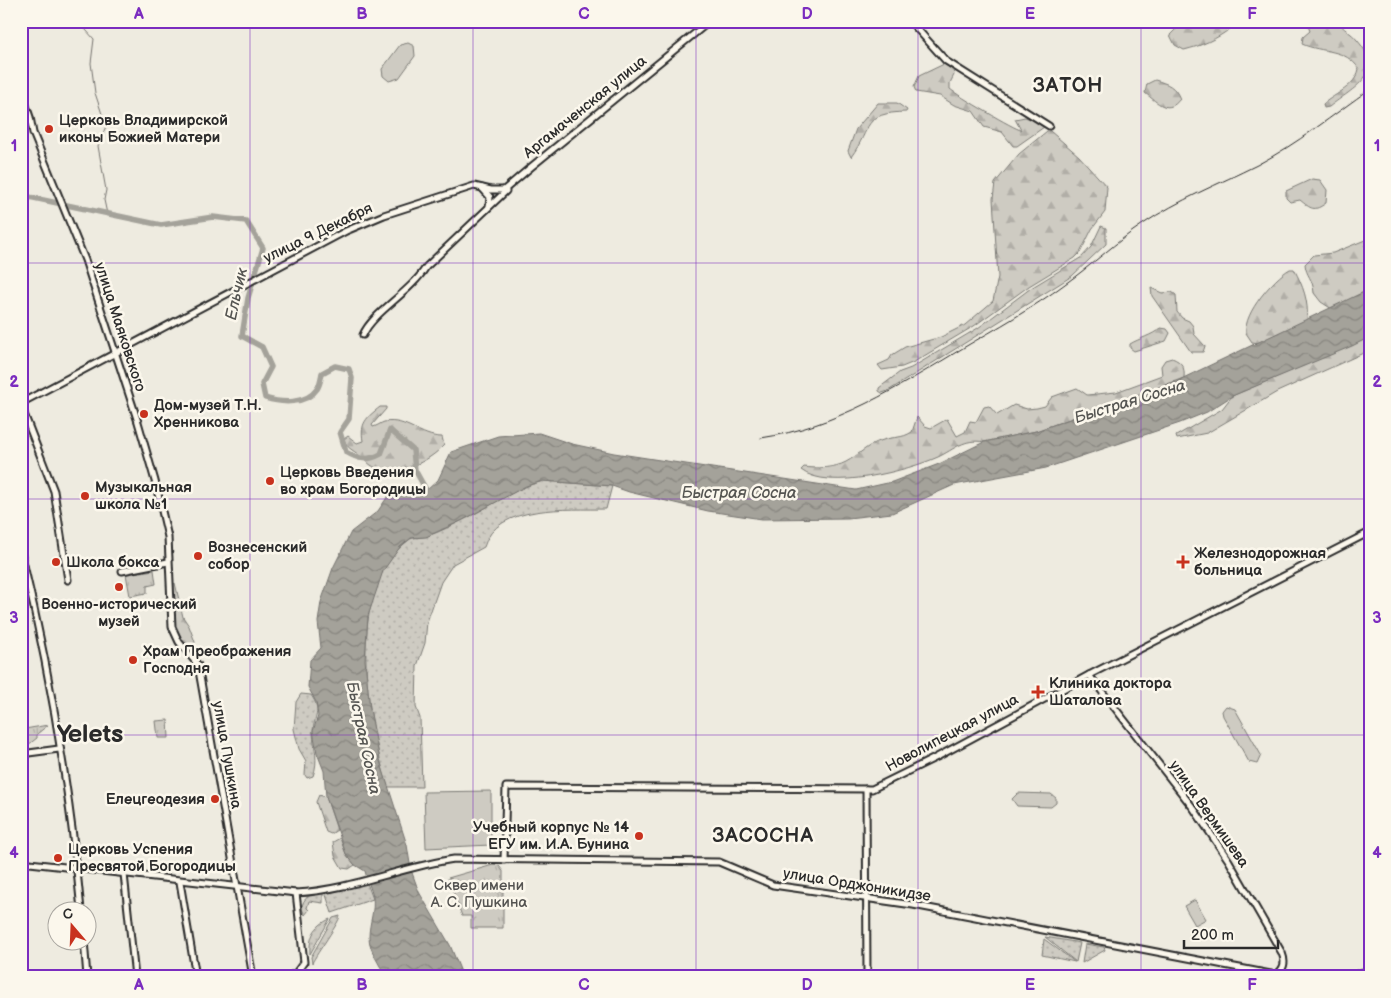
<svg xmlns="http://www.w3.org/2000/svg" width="1391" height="998" viewBox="0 0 1391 998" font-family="'Balsamiq Sans',sans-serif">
	<defs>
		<pattern id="grass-dots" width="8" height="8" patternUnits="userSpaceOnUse" patternTransform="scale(1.25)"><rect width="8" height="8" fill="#cecbc2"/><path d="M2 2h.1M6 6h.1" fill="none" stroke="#b1aea7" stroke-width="1.8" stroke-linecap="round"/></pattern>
		<pattern id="forest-firs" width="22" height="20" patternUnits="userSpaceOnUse" patternTransform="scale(1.25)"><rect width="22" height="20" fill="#cecbc2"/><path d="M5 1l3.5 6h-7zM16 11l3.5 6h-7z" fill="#b1aea7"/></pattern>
		<pattern id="park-tufts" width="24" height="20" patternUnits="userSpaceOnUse" patternTransform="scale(1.25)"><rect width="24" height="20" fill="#cecbc2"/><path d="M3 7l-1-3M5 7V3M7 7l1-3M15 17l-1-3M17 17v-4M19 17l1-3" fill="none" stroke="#b1aea7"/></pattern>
		<pattern id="water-waves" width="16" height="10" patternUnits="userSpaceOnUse" patternTransform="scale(1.25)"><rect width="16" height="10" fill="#a4a29a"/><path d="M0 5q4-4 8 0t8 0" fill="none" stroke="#86847e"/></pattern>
	</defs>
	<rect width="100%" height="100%" fill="#eeebe0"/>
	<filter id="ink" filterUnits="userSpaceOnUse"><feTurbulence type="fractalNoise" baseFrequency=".02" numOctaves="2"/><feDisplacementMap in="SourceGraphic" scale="10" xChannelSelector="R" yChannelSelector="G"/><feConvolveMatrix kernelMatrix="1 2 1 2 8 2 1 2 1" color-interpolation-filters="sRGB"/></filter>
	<g filter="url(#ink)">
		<g fill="url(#grass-dots)" stroke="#7c7b76">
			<path d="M543 481 612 486 606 509C570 510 496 503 484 547L453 564 441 582 427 622 425 643 417 666 416 707 420 718 422 787H388C367 720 343 589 409 540 414 536 421 538 427 536 440 532 453 525 465 519 491 506 515 488 543 481Z"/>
			<path d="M301 694 311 695C323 712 313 717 313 733 314 749 319 760 313 776L307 778 305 775 306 761 299 749 294 729 296 702Z"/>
			<path d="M367 883 373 899 332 913 325 892Z"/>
			<path d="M323 892V903L309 901 307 908 309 910 305 915 302 909C302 897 312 893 323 892Z"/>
			<path d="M340 916C339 923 317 953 312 963L311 957 333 918Z"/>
			<path d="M330 919 310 954C309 937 314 926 330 919Z"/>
			<path d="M1045 937 1080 943 1076 962Z"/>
			<path d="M1044 939 1075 962 1042 955Z"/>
			<path d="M1085 944 1104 947 1105 950 1082 963Z"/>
		</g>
		<g fill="url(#forest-firs)" stroke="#7c7b76">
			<path d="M1306 21H1338C1342 29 1352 33 1357 40 1387 74 1354 87 1329 107L1324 108 1323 104C1336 93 1355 87 1359 69 1346 48 1322 53 1302 44L1303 37 1310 31Z"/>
			<path d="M1196 22H1232L1231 28C1217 39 1201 46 1184 50L1175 45 1170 35 1176 29Z"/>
			<path d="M944 64 953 70 954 75 950 83V89C957 95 1016 130 1021 130L1015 119 1025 117 1043 124 1044 127 1017 146H1013L1002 132 984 127 973 111 954 105 940 96 916 92 914 87 919 76Z"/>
			<path d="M1155 80C1168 84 1175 86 1180 99 1168 115 1158 103 1145 93L1147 84Z"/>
			<path d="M878 103H897L907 110 906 112C861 113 873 127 851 157L848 151 856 129Z"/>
			<path d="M1047 131H1050L1079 156 1107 187 1105 212 1092 229 1080 253 1075 258 1029 286 974 326 914 362 902 367 882 370 878 365 889 360 892 355 905 347 941 337 965 325 993 301 998 277 993 199 995 183 1019 154Z"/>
			<path d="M1312 179 1320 180 1327 190 1326 203C1314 212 1311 209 1300 200L1290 202 1286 198V191Z"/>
			<path d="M1101 226 1106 228V244L1072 276 888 391 882 393 879 391V388L900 372 911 368 978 328 1031 288 1082 257 1091 247Z"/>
			<path d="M1370 238V289L1332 309 1321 302 1314 293C1313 278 1306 276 1305 264L1314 255 1333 253Z"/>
			<path d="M1290 269H1294C1303 286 1309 301 1307 321L1259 343 1252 342 1246 333C1243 313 1274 278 1290 269Z"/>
			<path d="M1151 288 1162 293 1172 292 1176 295 1177 312 1182 318 1189 321 1193 326 1194 334 1205 346 1203 352H1191L1152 296Z"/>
			<path d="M1161 328 1167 329 1170 333 1166 341 1134 351 1130 348V344C1140 338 1151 336 1161 328Z"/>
			<path d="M1370 337V350L1277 392 1207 433 1177 439 1176 436 1222 409 1232 396Z"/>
			<path d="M1172 358C1182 362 1185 367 1184 378L1036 431 984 442C964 438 955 449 938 457 909 470 828 492 801 470L804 467C816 469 835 468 846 462 859 455 868 444 883 440 895 436 901 439 912 432L917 417 925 426 931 428 947 419 957 436 965 432 970 421 976 422 984 407 989 406 997 415 1014 405 1027 409 1037 408 1045 406 1052 397 1077 388 1087 395 1116 392 1162 375 1161 366 1165 360Z"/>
			<path d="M380 407H386V409L372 425 373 427C377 426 381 423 384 422 407 418 420 437 442 437L444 445C429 462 397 477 374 467 368 464 365 459 359 455 352 449 347 449 344 439L348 436 357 443 363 441C360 423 366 418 380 407Z"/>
			<path d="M175 583 183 617 189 626 195 642 193 646C166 642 175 603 173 585Z"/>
			<path d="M319 795 326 797 337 830 331 834 326 832 316 802Z"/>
			<path d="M340 838 346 854 355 865 349 869 342 868 335 856 333 842Z"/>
		</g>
		<g fill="url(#park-tufts)" stroke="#7c7b76">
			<path d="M154 570 156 584 147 586V593L130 596 126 574Z"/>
			<path d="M168 720 169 738H158L156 721Z"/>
			<path d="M48 725 37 734V738L28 745 25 729Z"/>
			<path d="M493 865 499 866 503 871V928H471V916H462L448 878Z"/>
		</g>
		<g fill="#cecbc2" stroke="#7c7b76">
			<path d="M408 43 414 46 415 56 399 78 389 81 383 76 382 69 400 45Z"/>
			<path d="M1226 706 1235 709 1261 755 1257 764 1249 762 1223 716 1222 711Z"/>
			<path d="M491 791V845L426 848 424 792Z"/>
			<path d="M1018 793 1051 794 1056 798V803L1051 807 1017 806 1012 799Z"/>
			<path d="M1195 900 1206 919 1195 925 1184 906Z"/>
		</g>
		<path fill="url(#water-waves)" stroke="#74726e" d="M1370 289V337L1352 346 1232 396 1207 412 1180 423 1046 468 954 485 892 513 848 518 762 519 708 511 629 492 612 486 543 481 526 486 463 520 426 537 411 538 400 547 383 571 368 616 365 660 370 709 380 761 407 845 411 870 419 892 450 945 463 977H386C380 965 369 950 369 937 369 923 375 911 373 897 371 888 367 880 365 871L355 865 346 854 326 797 324 771 317 753 313 731 318 716 316 702 308 687 310 660 321 648 318 622 321 602 333 568 351 532 378 511 388 496 398 492 410 494 427 490 438 480 451 452 498 436 539 433 572 444 614 453 856 490 892 482 939 464 984 442 1036 431 1177 381Z"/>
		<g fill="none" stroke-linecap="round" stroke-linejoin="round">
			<path stroke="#74726e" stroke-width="1" d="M78 21 94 39 91 63 95 93 106 126 98 146 106 190 104 200 107 214"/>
			<path stroke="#a4a29a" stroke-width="5.5" d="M21 198 29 197 161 225 213 217 246 221 263 248 248 298 242 336 262 347 271 367 262 384 265 398C281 403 306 405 317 389 320 385 321 378 322 373L335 366 349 369 352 378 349 419 340 432 346 452C359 460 368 461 381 454L390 430 413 450 415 470 430 497"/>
			<g stroke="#2b2b2b" stroke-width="9">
				<g id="secondary">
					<path d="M910 21 946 61 1049 126"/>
					<path d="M21 91 30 117 33 133 85 260 138 422 155 481 168 537 172 627 179 642 198 665 253 977"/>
					<path d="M482 188 490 197 489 206"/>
					<path d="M363 335C372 313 411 292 426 267L506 191"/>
					<path d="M21 403 346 231 384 215 474 186 491 190H504L531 167 710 21"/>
					<path d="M21 406 54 491 68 580"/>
					<path d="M21 552C49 667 70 793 81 910"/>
					<path d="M122 571 168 562"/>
					<path d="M21 754 59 749"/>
					<path d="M866 789 867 977"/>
					<path d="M504 860 506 787 872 789 937 757 1089 675 1370 532"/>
					<path d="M21 862 296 893C350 890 401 867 454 859L719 862 773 885 913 905 1276 975C1284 969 1286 963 1282 953L1229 861 1194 809 1089 675"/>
					<path d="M124 874 135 977"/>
					<path d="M180 882 196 977"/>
					<path d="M84 940 87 977"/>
					<path d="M287 977 296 973 304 962 296 893"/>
				</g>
			</g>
			<use href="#secondary" stroke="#fbf7ec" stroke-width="5"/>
			<g stroke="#2b2b2b" stroke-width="1">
				<path d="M761 438C836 427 899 387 963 348 997 328 1033 308 1065 284 1092 265 1116 242 1143 224 1178 200 1219 184 1257 165 1297 144 1333 115 1370 89"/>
				<path d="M1342 977 1362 968"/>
				<path d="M1367 977 1370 974"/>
			</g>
		</g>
	</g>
	<path fill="none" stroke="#7b2cbf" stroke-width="1" stroke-opacity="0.55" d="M250 21V977M473 21V977M696 21V977M918 21V977M1141 21V977M21 263H1370M21 499H1370M21 735H1370"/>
	<g fill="#c8321e" stroke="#fbf7ec" stroke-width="2">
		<circle cx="49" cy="129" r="5"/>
		<circle cx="144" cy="414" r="5"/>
		<circle cx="270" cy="481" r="5"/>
		<circle cx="85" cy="496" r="5"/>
		<circle cx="198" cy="556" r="5"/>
		<circle cx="56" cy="562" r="5"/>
		<path d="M1180.5 554.5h5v5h5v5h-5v5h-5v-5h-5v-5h5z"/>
		<circle cx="119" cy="587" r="5"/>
		<circle cx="133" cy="660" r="5"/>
		<path d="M1035.5 684.5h5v5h5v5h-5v5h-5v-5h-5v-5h5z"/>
		<circle cx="215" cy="799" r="5"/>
		<circle cx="639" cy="836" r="5"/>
		<circle cx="58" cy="858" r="5"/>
	</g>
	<g text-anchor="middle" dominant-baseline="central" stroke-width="5" stroke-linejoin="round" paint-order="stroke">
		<g font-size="15" fill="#2b2b2b" stroke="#fbf7ec">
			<text transform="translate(585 107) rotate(-39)">Аргамаченская улица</text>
			<text transform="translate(318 233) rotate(-26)">улица 9 Декабря</text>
			<text transform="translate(120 327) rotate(72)">улица Маяковского</text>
			<text transform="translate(952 733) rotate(-28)">Новолипецкая улица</text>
			<text transform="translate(227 755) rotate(80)">улица Пушкина</text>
			<text transform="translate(1209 814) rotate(55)">улица Вермишева</text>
			<text transform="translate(857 885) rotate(9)">улица Орджоникидзе</text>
		</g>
		<g font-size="15" font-weight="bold" fill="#2b2b2b" stroke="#fbf7ec" text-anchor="start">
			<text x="59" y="120">Церковь Владимирской<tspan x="59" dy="17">иконы Божией Матери</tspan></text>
			<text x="154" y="405">Дом-музей Т.Н.<tspan x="154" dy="17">Хренникова</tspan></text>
			<text x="280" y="472">Церковь Введения<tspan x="280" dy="17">во храм Богородицы</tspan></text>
			<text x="95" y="487">Музыкальная<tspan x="95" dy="17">школа №1</tspan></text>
			<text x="208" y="547">Вознесенский<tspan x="208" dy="17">собор</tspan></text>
			<text x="1194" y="553">Железнодорожная<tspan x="1194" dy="17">больница</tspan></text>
			<text x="66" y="562">Школа бокса</text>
			<text x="119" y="604" text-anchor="middle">Военно-исторический<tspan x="119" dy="17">музей</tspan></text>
			<text x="143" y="651">Храм Преображения<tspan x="143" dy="17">Господня</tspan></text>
			<text x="1049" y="683">Клиника доктора<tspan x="1049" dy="17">Шаталова</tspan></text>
			<text x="205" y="799" text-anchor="end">Елецгеодезия</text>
			<text x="629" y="827" text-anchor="end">Учебный корпус № 14<tspan x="629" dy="17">ЕГУ им. И.А. Бунина</tspan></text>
			<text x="68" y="849">Церковь Успения<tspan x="68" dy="17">Пресвятой Богородицы</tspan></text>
		</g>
		<g font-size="15" fill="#545351" stroke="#fbf7ec">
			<text x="479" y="885">Сквер имени<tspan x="479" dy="17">А. С. Пушкина</tspan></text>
		</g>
		<g font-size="16" font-style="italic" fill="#555552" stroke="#fbf7ec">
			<text transform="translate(237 294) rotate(-77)">Ельчик</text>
			<text transform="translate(1130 402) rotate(-17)">Быстрая Сосна</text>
			<text x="739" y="493">Быстрая Сосна</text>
			<text transform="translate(363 738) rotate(78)">Быстрая Сосна</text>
		</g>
		<g font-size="20" font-weight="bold" letter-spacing="1" fill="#2b2b2b" stroke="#fbf7ec">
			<text x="1068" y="86">ЗАТОН</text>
			<text x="763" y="836">ЗАСОСНА</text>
		</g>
		<g font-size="25" font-weight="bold" fill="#2b2b2b" stroke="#fbf7ec">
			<text x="90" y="734">Yelets</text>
		</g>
	</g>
	<rect width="1391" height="998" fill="none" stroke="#fbf7ec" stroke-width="55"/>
	<g transform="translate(72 926) rotate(341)"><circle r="24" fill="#fbf7ec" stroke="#a8a59f"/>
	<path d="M0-4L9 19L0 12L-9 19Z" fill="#c8321e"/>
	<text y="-8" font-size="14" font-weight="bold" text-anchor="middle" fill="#2b2b2b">С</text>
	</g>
	<path d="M1184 940v8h94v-8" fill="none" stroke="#2b2b2b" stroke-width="2.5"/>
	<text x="1191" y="940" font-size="15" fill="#2b2b2b" stroke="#fbf7ec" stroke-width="4" paint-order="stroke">200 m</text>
	<rect x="28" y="28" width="1336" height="942" fill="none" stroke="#7b2cbf" stroke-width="2"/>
	<g font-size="16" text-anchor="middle" font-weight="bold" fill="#7b2cbf">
		<text x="139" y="19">A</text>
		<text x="362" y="19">B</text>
		<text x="584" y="19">C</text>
		<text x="807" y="19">D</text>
		<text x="1030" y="19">E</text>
		<text x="1252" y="19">F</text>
		<text x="14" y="151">1</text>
		<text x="1377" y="151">1</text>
		<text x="14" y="387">2</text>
		<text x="1377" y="387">2</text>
		<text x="14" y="623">3</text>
		<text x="1377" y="623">3</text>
		<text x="14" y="858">4</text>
		<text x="1377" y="858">4</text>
		<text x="139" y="990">A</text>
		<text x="362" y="990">B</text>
		<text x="584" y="990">C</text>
		<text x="807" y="990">D</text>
		<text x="1030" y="990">E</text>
		<text x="1252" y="990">F</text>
	</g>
</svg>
